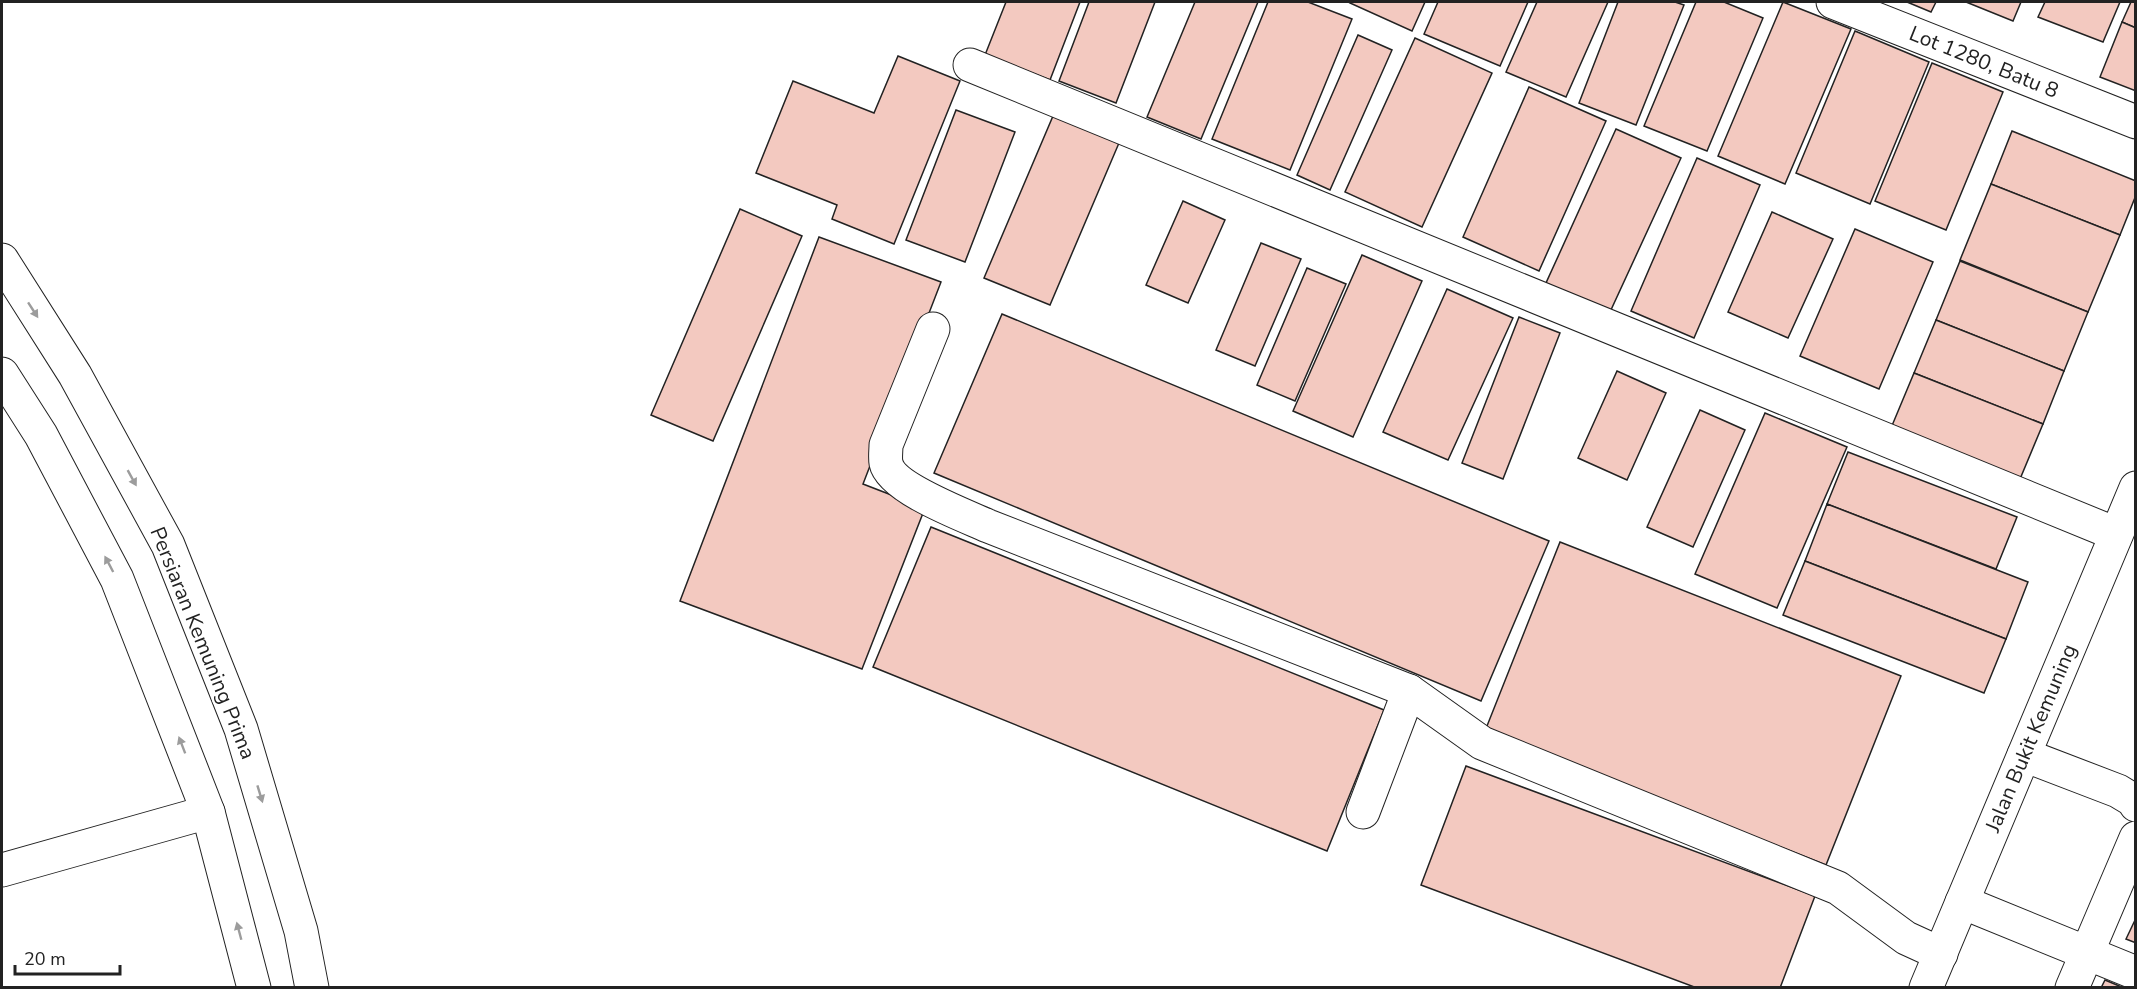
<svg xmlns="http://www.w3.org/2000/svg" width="2137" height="989" viewBox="0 0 2137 989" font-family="'Nunito Sans',sans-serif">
	<rect width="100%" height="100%" fill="#fff"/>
	<g fill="#f3c9c0" stroke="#222" stroke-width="1.5">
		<path d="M1006 2H1080L1050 80 985 55Z"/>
		<path d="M1089 2H1155L1116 103 1059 81Z"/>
		<path d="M1195 2H1258L1201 139 1147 117Z"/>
		<path d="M1268 2H1308L1352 19 1290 170 1212 139Z"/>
		<path d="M1351 2H1425L1412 31 1350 3Z"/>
		<path d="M1438 2H1528L1500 66 1424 34Z"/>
		<path d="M1537 2H1608L1566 97 1506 72Z"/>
		<path d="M1618 2H1675L1684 5 1636 125 1579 103Z"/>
		<path d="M1696 2H1724L1763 18 1707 151 1644 126Z"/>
		<path d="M1783 2 1851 29 1785 184 1718 156Z"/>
		<path d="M1907 2H1936L1931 12Z"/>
		<path d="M1966 2H2021L2013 21Z"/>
		<path d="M2045 2H2120L2103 42 2038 17Z"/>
		<path d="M2131 2H2136V28L2122 22Z"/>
		<path d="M2122 22 2136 28V91L2100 77Z"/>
		<path d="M1855 31 1929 62 1870 204 1796 173Z"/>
		<path d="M1358 35 1392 50 1330 190 1297 175Z"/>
		<path d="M1415 38 1492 73 1422 227 1345 192Z"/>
		<path d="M898 56 960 81 894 244 832 219 837 205 756 173 793 81 874 113Z"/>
		<path d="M1932 63 2003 92 1946 230 1875 201Z"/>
		<path d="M1529 87 1606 121 1539 271 1463 237Z"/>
		<path d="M956 110 1015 132 965 262 906 240Z"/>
		<path d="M1053 116 1119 143 1050 305 984 278Z"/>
		<path d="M1616 129 1681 158 1610 312 1546 283Z"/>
		<path d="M2012 131 2136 181V195L2120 235 1991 184Z"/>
		<path d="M1697 158 1760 185 1694 338 1631 311Z"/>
		<path d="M1991 184 2120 235 2088 312 1960 260Z"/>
		<path d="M1183 201 1225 220 1188 303 1146 285Z"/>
		<path d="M740 209 802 236 713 441 651 415Z"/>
		<path d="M1772 212 1833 239 1788 338 1728 312Z"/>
		<path d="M1855 229 1933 262 1879 389 1800 356Z"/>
		<path d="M819 237 941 282 863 484 925 508 862 669 680 601Z"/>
		<path d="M1261 243 1301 259 1255 366 1216 350Z"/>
		<path d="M1362 255 1422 281 1353 437 1293 411Z"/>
		<path d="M1960 261 2088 312 2064 371 1936 320Z"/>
		<path d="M1307 268 1346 284 1295 401 1257 385Z"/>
		<path d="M1447 289 1513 318 1448 460 1383 432Z"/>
		<path d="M1002 314 1549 541 1481 701 934 473Z"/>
		<path d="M1519 317 1560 333 1503 479 1462 463Z"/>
		<path d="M1936 320 2064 371 2043 424 1914 373Z"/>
		<path d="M1617 371 1666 393 1627 480 1578 458Z"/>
		<path d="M1914 373 2043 424 2020 479 1891 428Z"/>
		<path d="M1700 410 1745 430 1693 547 1647 527Z"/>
		<path d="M1765 413 1847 447 1777 608 1695 574Z"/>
		<path d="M1848 452 2017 517 1996 569 1827 504Z"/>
		<path d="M1827 504 2028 582 2006 639 1805 561Z"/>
		<path d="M931 527 1384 710 1327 851 873 667Z"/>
		<path d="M1560 542 1901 676 1826 865 1485 731Z"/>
		<path d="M1805 561 2006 639 1984 693 1783 615Z"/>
		<path d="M1466 766 1815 896 1780 988H1697L1421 885Z"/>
		<path d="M2136 918V943L2126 939Z"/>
		<path d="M2105 980 2124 988H2101Z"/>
	</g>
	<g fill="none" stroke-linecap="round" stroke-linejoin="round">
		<g stroke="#222" stroke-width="35">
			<g id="minor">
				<path d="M1833 2 2136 122"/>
				<path d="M970 65 2116 534"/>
				<path d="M2 260 75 375 168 545 241 729 301 931 312 988"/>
				<path d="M933 329 886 445C886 450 885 458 886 463 891 488 966 516 988 526L1409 691 1482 743 1838 888 1906 938 1941 954"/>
				<path d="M2 374 41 435 117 579 208 812 254 988"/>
				<path d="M2024 755 2118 791 2133 800 2136 805"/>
				<path d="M1363 812 1409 691"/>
				<path d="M2 870 208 812"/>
				<path d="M1962 902 2136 973"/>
				<path d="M2072 988 2136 838"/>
			</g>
		</g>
		<g stroke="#222" stroke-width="35">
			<path id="major" d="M1926 988 2136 488"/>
		</g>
		<use href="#minor" stroke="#fff" stroke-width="33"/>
		<use href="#major" stroke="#fff" stroke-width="33"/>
	</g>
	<defs><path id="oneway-solid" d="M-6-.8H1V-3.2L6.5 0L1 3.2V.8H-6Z" transform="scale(1.5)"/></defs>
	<g fill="#9c9c9c">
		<use href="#oneway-solid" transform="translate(33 310) rotate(57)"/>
		<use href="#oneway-solid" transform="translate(132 478) rotate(61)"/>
		<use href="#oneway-solid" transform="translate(109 564) rotate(-118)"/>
		<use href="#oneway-solid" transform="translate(182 745) rotate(-111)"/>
		<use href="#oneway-solid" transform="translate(260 794) rotate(73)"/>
		<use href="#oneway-solid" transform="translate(239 931) rotate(-105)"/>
	</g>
	<g text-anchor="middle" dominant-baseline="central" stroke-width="4.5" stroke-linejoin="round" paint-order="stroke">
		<g font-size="21" fill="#222" stroke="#fff">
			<text transform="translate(1984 62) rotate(22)">Lot 1280, Batu 8</text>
			<text transform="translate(203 643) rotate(68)">Persiaran Kemuning Prima</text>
			<text transform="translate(2031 738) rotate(-67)">Jalan Bukit Kemuning</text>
		</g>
	</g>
	<rect width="2137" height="989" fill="none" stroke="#222222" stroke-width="6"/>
	<path d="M15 965v9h105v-9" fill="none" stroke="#222222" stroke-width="3"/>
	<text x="24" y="965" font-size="18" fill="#222222" stroke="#ffffff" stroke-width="4.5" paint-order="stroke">20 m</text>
</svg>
